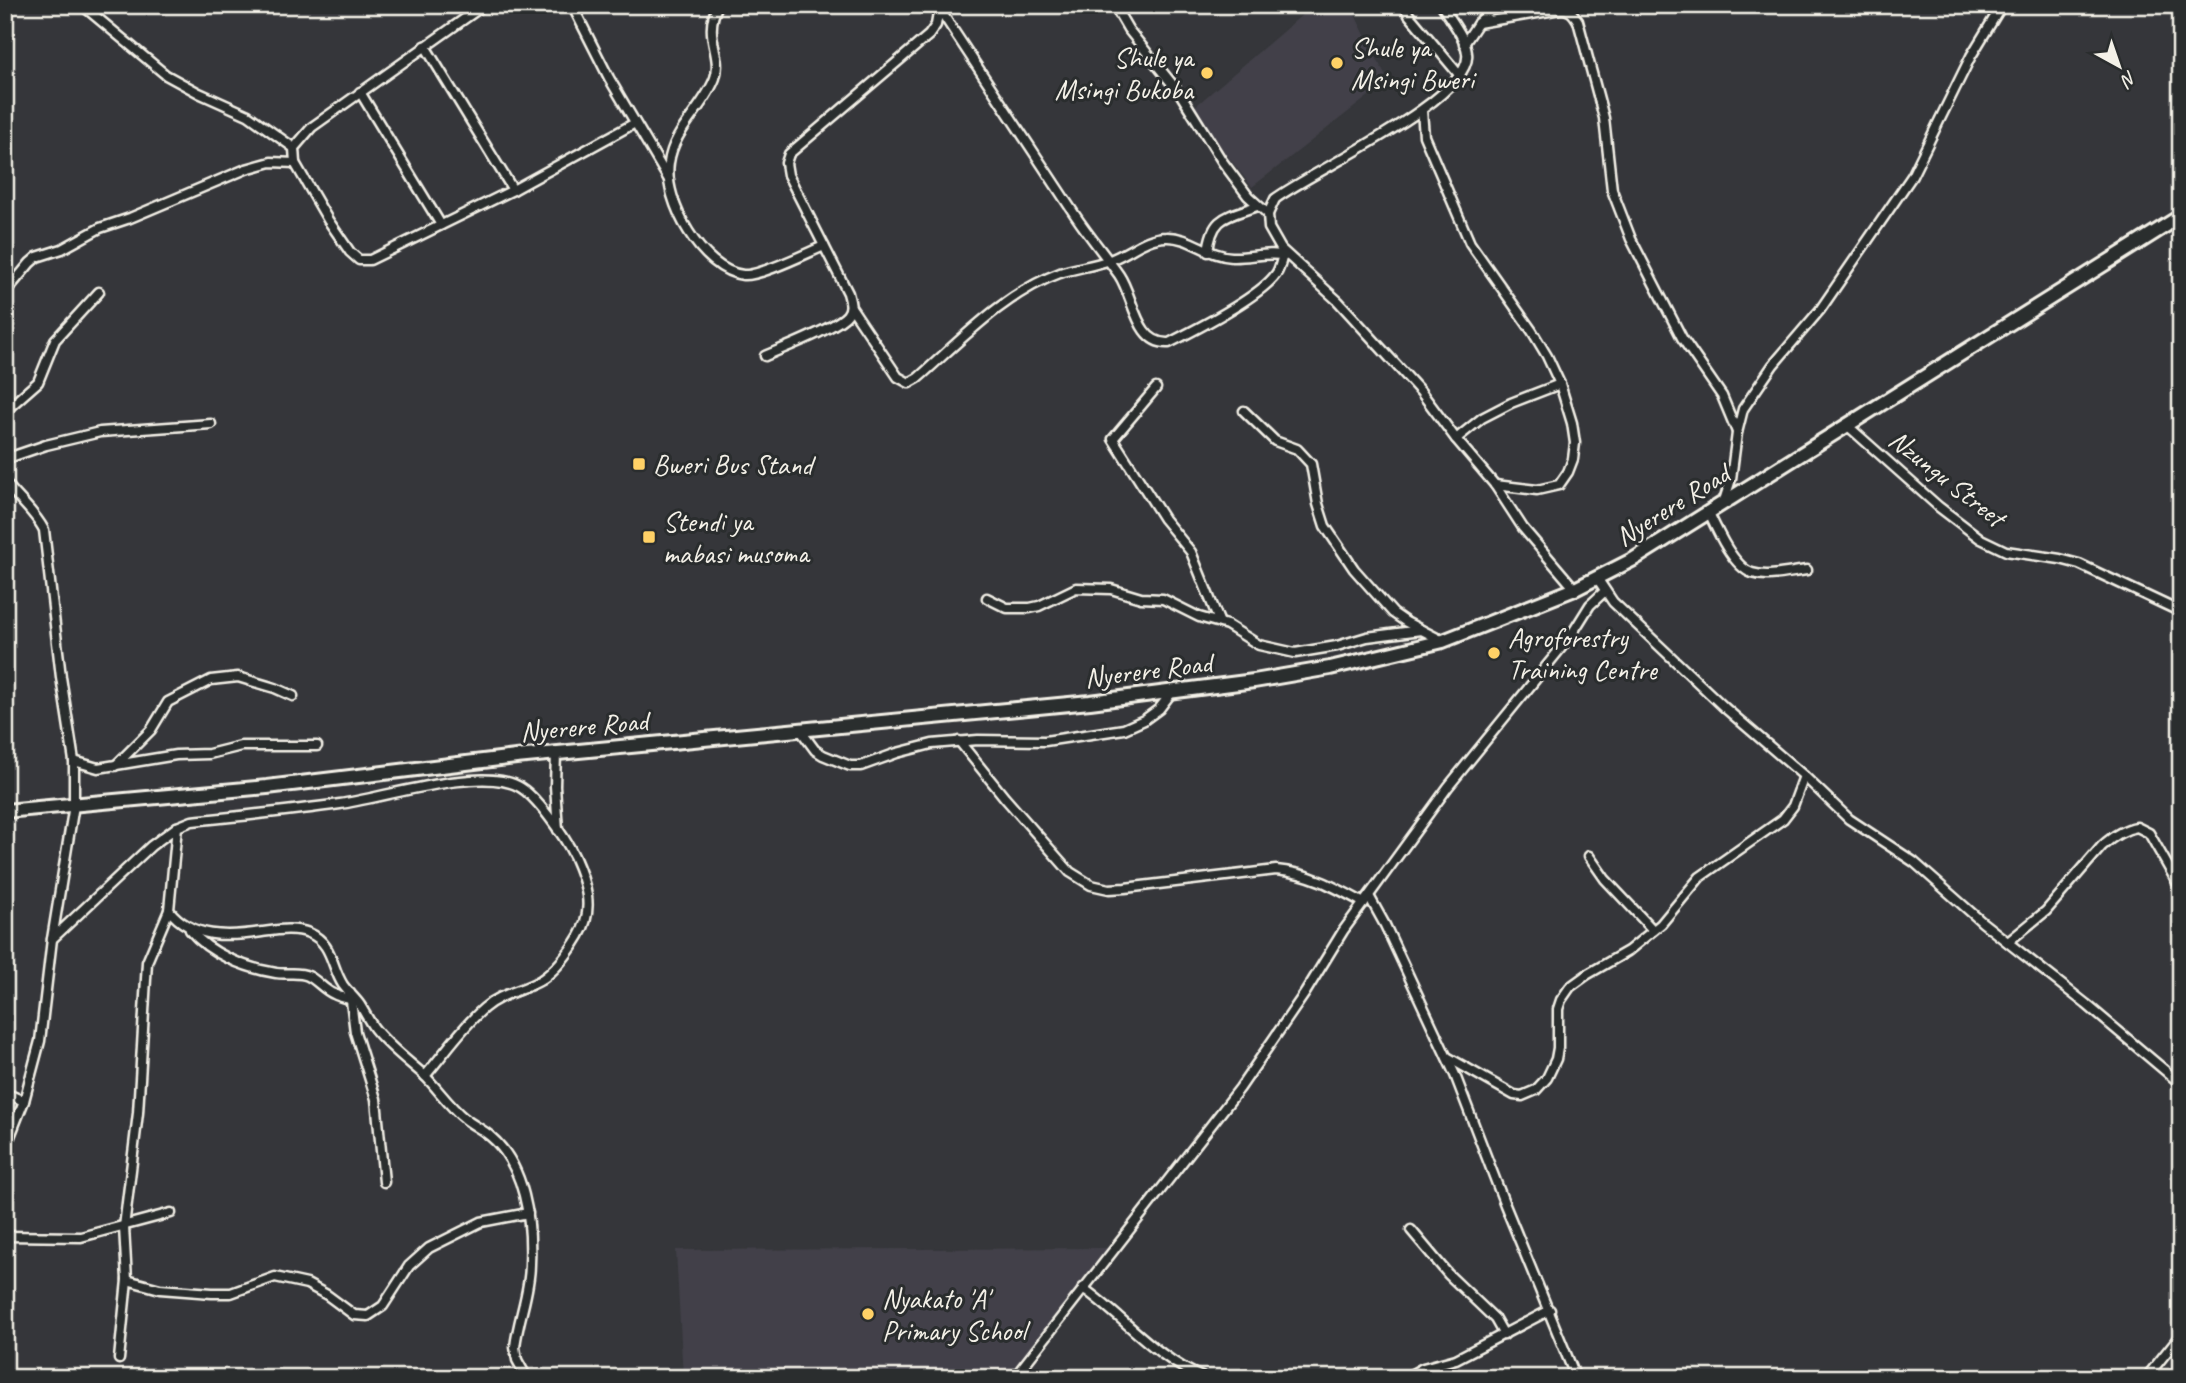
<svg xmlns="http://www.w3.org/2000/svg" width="2186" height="1383" viewBox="0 0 2186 1383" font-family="Caveat,sans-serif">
	<rect width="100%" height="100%" fill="#35363a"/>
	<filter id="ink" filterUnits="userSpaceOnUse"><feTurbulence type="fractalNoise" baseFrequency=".0143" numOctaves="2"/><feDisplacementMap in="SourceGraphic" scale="14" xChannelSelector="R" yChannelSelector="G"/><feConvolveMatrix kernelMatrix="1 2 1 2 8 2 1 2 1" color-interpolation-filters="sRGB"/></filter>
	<g filter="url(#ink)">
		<g fill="#424149">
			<path d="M1326 5H1350L1388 81 1252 187 1191 110 1302 15Z"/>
			<path d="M1108 1248 1008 1378H683L676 1250Z"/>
		</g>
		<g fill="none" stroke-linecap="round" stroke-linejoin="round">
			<g stroke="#f4f1e8" stroke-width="13">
				<g id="minor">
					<path d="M82 5 166 75 199 93 248 115 294 148"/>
					<path d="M484 5 312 127 294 148 295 163 328 220 350 252 359 260H370L513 190 635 123"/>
					<path d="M572 5 609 78 669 180"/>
					<path d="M718 5C702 36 723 54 715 78 704 108 673 130 669 163 663 201 702 270 743 275 759 277 807 253 824 246"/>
					<path d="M1114 5 1128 29 1181 95 1222 161 1248 196 1268 214"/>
					<path d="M1404 5 1409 15 1461 77"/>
					<path d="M1442 5C1450 20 1465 36 1467 53 1474 98 1310 172 1275 199L1268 214 1269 228 1281 249 1338 301 1421 392 1456 439 1495 485 1523 528 1575 589"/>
					<path d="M940 10C985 78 1030 147 1075 215 1089 236 1105 255 1119 275 1134 297 1136 345 1169 343 1195 330 1260 297 1276 274 1280 269 1281 261 1283 254"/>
					<path d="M1478 23 1561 9C1570 9 1573 13 1578 21L1604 118 1612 190 1631 239 1682 338 1722 396 1737 432"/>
					<path d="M1464 44 1478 23 1496 5"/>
					<path d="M425 46 513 190"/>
					<path d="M360 92 441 225"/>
					<path d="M1422 111 1424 136 1470 243 1532 331 1547 356 1560 384 1572 423 1575 443 1573 459 1568 472 1559 485 1537 490 1495 485"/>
					<path d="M1208 252C1212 216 1226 217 1257 206"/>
					<path d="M5 293 30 263 37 257 62 249 100 228 130 218 246 169 271 162 295 163"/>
					<path d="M851 307 898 377 909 383 918 378C961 340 1005 293 1060 273 1075 268 1092 266 1107 261 1127 255 1145 237 1166 237 1190 236 1208 256 1232 257 1249 258 1270 251 1285 256"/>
					<path d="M765 356C783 348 836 328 847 315 853 308 850 301 848 293L788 175 786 163 789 154 929 35 936 25 939 8"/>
					<path d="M1156 388 1113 439 1164 519 1191 552 1219 621"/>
					<path d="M5 411 38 382 55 340 99 292"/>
					<path d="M1244 411 1275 441 1297 449 1311 464 1318 504 1325 526 1354 569 1393 613 1406 622 1443 641"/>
					<path d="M1848 426 1939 507 1981 539 2006 551 2060 559 2079 564 2181 612"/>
					<path d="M1456 439 1482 418 1511 403 1560 384"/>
					<path d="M5 459 46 445 100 432 211 424"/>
					<path d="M5 482C17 498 35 512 44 530L61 677 74 761V805L52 939 40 1041 24 1101 5 1149"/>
					<path d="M1724 501 1731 479 1737 433 1743 409 1773 365 1820 310 1912 176 1971 56 2002 5"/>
					<path d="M1708 511C1716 528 1733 567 1752 573 1768 578 1790 572 1807 570"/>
					<path d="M1597 578 1613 602 1725 708 1804 776 1849 819 1914 862 1982 922 2086 1004 2181 1084"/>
					<path d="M987 598 1007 608H1030L1039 606 1076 588 1111 589 1141 598 1163 599 1199 617 1227 625 1259 645 1295 653 1337 646 1367 637 1421 630"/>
					<path d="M801 731 815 750 823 755 850 766H861L897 753 932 744 978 740 1045 741 1124 729 1144 720 1159 709 1172 692"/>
					<path d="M959 741 1005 798 1070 872 1091 885 1109 889 1125 888 1276 870C1310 873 1335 887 1364 903"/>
					<path d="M556 753 555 786 558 830"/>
					<path d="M74 761 98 768 176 755 209 754 241 746H317"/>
					<path d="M115 766 151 730 168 702 211 680 238 677 275 688 293 696"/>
					<path d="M177 827 169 910C192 939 228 937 262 932 277 930 295 927 309 933 333 943 331 967 343 985 348 992 355 998 360 1005 365 1013 369 1021 374 1028 388 1046 407 1060 424 1075 438 1089 449 1106 464 1118 472 1125 482 1129 490 1136 525 1165 532 1221 530 1264 530 1292 518 1319 515 1347L517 1360 527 1378"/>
					<path d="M1589 856 1605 879 1653 930"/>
					<path d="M1369 896 1385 925 1455 1075 1505 1205 1576 1378"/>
					<path d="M190 930C210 954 245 968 276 973 286 975 298 971 308 976 317 980 324 990 334 994 339 997 345 998 350 999"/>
					<path d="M52 939 151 846 177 827 192 821C241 816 291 811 340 804 383 798 480 766 518 786 536 795 565 837 574 856 586 883 595 909 579 936 570 951 556 970 541 980 523 991 501 993 484 1008 462 1027 444 1054 425 1076"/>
					<path d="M2008 942 2046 911 2102 846C2112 837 2123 829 2137 827L2149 833 2181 889"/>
					<path d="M350 993 355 1032 376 1099 384 1182"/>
					<path d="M1447 1057 1514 1095 1522 1096 1536 1090 1547 1078 1556 1059 1558 1048V1009L1561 1000 1570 987 1588 974 1628 951 1661 924 1700 877 1783 819 1793 806 1804 776"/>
					<path d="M5 1093 24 1101"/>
					<path d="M1411 1230 1448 1274 1495 1319 1504 1335"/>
					<path d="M5 1236 81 1237 171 1213"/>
					<path d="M127 1280 160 1289 212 1293H231L275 1277 307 1284 327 1295 354 1315 368 1316 383 1306 409 1266 429 1248 481 1222 528 1213"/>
					<path d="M1083 1288C1124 1317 1157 1359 1204 1378"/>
					<path d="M119 1359 127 1280 124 1227 138 1113 147 962 169 910"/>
					<path d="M1014 1378 1240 1088 1305 993 1343 931 1448 787 1570 637 1590 605 1605 591"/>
					<path d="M1405 1378 1423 1368 1456 1359 1550 1310"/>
					<path d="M2146 1378 2181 1334"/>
				</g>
			</g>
			<g stroke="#f4f1e8" stroke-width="18">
				<path id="primary" d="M5 811 267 787 516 757 1090 702 1254 681 1330 668 1443 641 1575 589 1634 559 2181 216"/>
			</g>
			<use href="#minor" stroke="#2a2d2e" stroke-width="8"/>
			<use href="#primary" stroke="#2a2d2e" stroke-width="12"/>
		</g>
	</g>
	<g fill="#ffd166" stroke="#2a2d2e" stroke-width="2.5">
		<circle cx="1337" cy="63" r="7"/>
		<circle cx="1207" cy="73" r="7"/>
		<rect x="632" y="457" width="14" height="14" rx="3.5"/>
		<rect x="642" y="530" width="14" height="14" rx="3.5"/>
		<circle cx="1494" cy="653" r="7"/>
		<circle cx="868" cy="1314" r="7"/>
	</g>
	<g text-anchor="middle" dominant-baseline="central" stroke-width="6" stroke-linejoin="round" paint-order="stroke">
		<g font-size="28" fill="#f4f1e8" stroke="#2a2d2e" text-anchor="start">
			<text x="1351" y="47">Shule ya<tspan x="1351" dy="32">Msingi Bweri</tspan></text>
			<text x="1193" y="57" text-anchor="end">Shule ya<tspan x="1193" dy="32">Msingi Bukoba</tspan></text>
			<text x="653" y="464">Bweri Bus Stand</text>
			<text x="663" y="521">Stendi ya<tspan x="663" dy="32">mabasi musoma</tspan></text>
			<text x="1508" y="637">Agroforestry<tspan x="1508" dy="32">Training Centre</tspan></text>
			<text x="882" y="1298">Nyakato 'A'<tspan x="882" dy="32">Primary School</tspan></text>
		</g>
		<g font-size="28" fill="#f4f1e8" stroke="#2a2d2e">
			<text transform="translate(1947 478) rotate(38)">Nzungu Street</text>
			<text transform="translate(1672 505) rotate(-32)">Nyerere Road</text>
			<text transform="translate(1148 670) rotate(-7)">Nyerere Road</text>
			<text transform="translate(584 726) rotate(-5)">Nyerere Road</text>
		</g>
	</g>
	<rect width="2186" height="1383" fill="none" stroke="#2a2d2e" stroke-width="28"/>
	<rect x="14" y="14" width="2158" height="1355" fill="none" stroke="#f4f1e8" stroke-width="2.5" filter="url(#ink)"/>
	<g transform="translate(2119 66) rotate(140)" stroke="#2a2d2e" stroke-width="5" paint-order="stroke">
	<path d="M0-5L12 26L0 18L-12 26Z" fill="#f4f1e8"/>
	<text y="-10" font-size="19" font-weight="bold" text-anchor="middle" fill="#f4f1e8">N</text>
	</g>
</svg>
